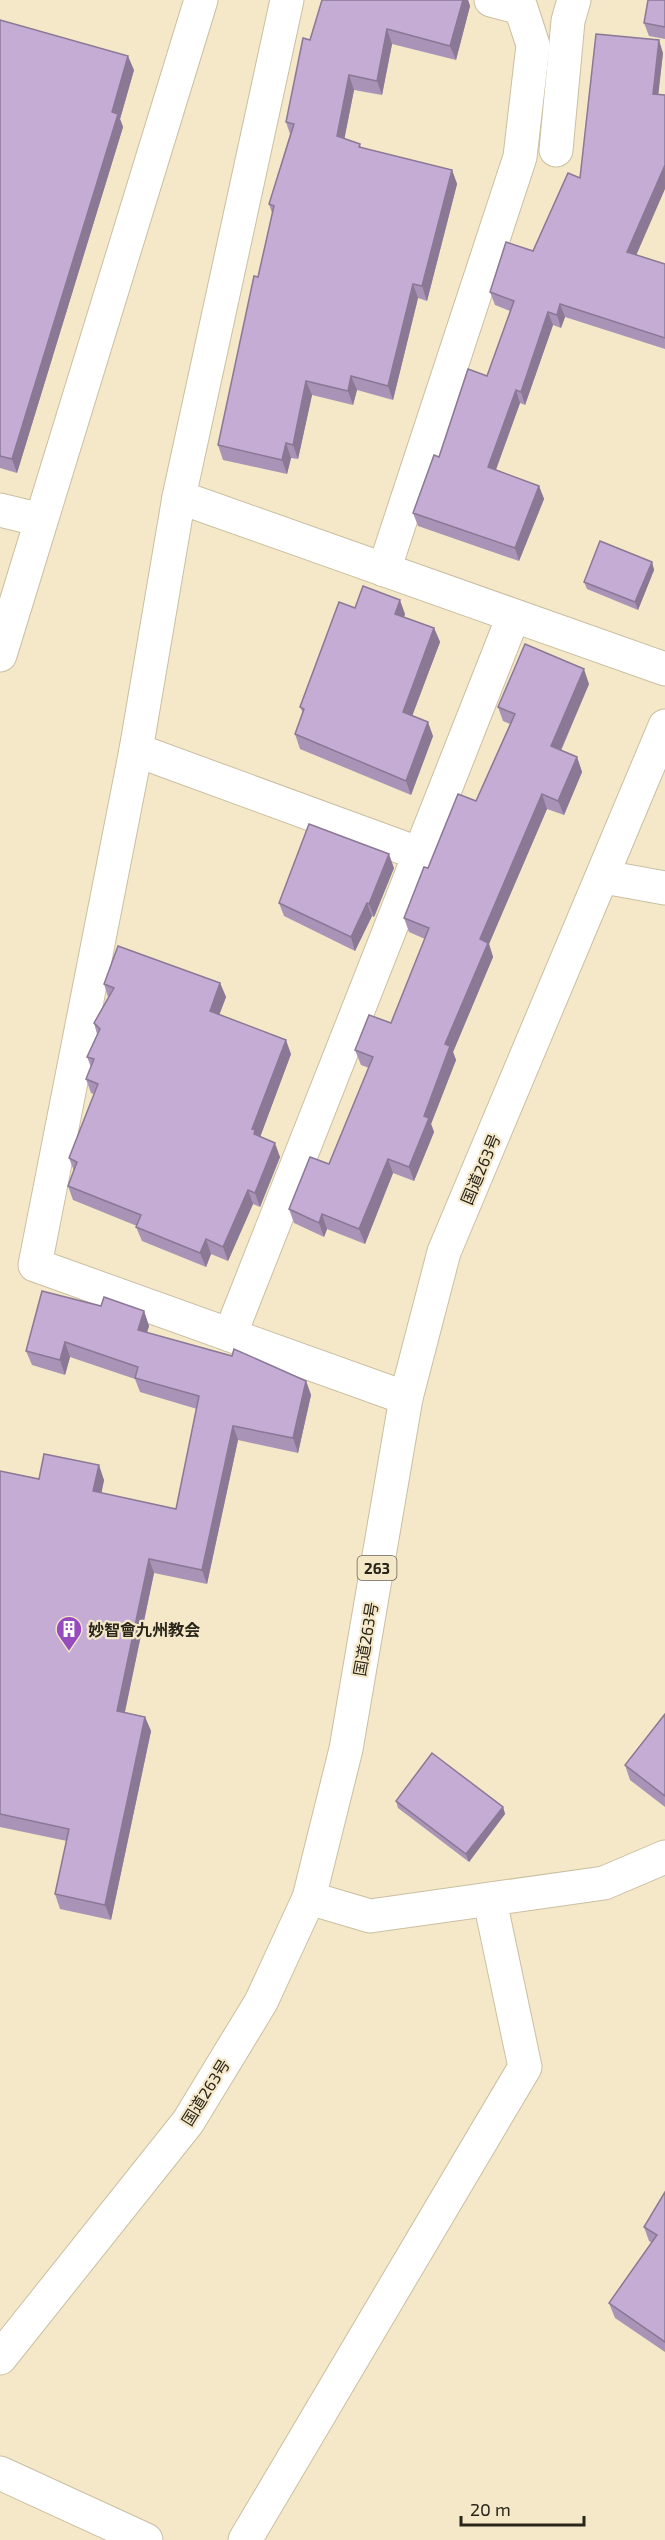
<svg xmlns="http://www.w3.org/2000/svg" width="665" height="2540" viewBox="0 0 665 2540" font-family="'Exo 2','Noto Sans JP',sans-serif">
	<rect width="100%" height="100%" fill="#f4e8c9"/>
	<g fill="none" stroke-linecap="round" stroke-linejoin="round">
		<g stroke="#cabfa1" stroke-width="35">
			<g id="minor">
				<path d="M287 0 179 497 136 750 35 1265 406 1398"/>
				<path d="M556 150 568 21 574 0"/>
				<path d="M179 497 665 669"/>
				<path d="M0 510 41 520"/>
				<path d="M384 570 520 157 533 45 521 8 491 0"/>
				<path d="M0 655 201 0"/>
				<path d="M136 750 420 854"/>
				<path d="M604 877 665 888"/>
				<path d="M230 1335 513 617"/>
				<path d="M309 1898 370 1916 604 1883 665 1857"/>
				<path d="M0 2473 146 2540"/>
				<path d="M245 2540 525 2067 490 1901"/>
			</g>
		</g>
		<g stroke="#cabfa1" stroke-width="35">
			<path id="highway" d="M0 2358 188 2122 261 2002 309 1898 346 1749 406 1398 444 1252 665 726"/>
		</g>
		<use href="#minor" stroke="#fff" stroke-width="33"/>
		<use href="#highway" stroke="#fff" stroke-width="33"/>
	</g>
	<g fill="#a994b7">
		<path d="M463 0H468L470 6 456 60 392 44 382 95 354 90 344 139 360 144 361 148 452 170 457 184 427 301 418 298 393 400 357 390 353 405 312 395 298 459 291 458 287 474 223 460 218 445 258 277 272 213 269 204 290 134 286 122 310 40Z"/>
		<path d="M665 0V39L649 36 644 23Z"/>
		<path d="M0 20 134 70 120 119 123 127 17 473 0 468Z"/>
		<path d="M663 53 636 255 665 264V349L565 317 561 328 553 325 525 405 520 403 496 470 539 486 544 499 519 561 418 526 413 513 439 457 487 376 510 311 495 305 490 292 533 251 580 178Z"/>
		<path d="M652 562 654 570 638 610 587 589 584 582Z"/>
		<path d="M355 608 405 614 404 617 434 628 440 642 412 716 433 736 411 795 300 749 295 734 303 713 300 707Z"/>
		<path d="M589 684 561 751 577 757 582 772 564 815 547 809 489 944 493 957 453 1052 456 1060 431 1124 434 1132 414 1181 393 1173 365 1244 327 1229 324 1237 294 1223 289 1209 329 1164 369 1068 361 1065 355 1050 391 1023 425 939 409 932 404 918 428 868 476 801 510 724 503 721 498 707Z"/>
		<path d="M394 868 374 917 372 916 355 951 284 916 279 903Z"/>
		<path d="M220 983 226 997 219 1015 291 1054 260 1137 280 1157 260 1207 253 1204 228 1261 211 1254 206 1267 142 1241 136 1227 137 1226 73 1200 68 1186 74 1171 69 1158 94 1094 91 1093 86 1079 91 1067 87 1057 97 1034 94 1023 108 997 104 984Z"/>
		<path d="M101 1306 144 1311 149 1326 147 1333 306 1381 311 1395 298 1453 238 1440 207 1584 154 1573 125 1712 145 1717 151 1731 111 1920 60 1909 55 1894 67 1841 0 1827V1471L39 1479 104 1480 101 1493 176 1509 197 1409 140 1392 135 1379 70 1357 65 1375 32 1365 26 1351Z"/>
		<path d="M665 1714V1807L630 1780 625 1765Z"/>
		<path d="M396 1801 503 1807 505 1814 469 1862 398 1808Z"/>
		<path d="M665 2192V2352L615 2318 609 2303 652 2243 649 2241 644 2227Z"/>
	</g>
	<g fill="#8a7895">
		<path d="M463 0H468L470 6 456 60 450 46Z"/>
		<path d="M387 29 392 44 382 95 377 81Z"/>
		<path d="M659 40 663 53 657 107 653 94Z"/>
		<path d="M128 56 134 70 120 119 123 127 17 473 12 459Z"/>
		<path d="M349 75 354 90 342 151 337 136Z"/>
		<path d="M665 165V189L632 265 627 252Z"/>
		<path d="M452 170 457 184 427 301 422 286Z"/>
		<path d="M413 284 418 298 393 400 388 386Z"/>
		<path d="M560 304 565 317 561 328 557 315Z"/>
		<path d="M548 312 553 325 525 405 521 392Z"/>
		<path d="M351 376 357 390 353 405 348 391Z"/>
		<path d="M306 381 312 395 298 459 293 445Z"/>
		<path d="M516 390 520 403 492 480 488 467Z"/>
		<path d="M286 443 291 458 287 474 282 460Z"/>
		<path d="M539 486 544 499 519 561 515 548Z"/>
		<path d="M652 562 654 570 638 610 635 602Z"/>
		<path d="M400 600 405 614 400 628 395 614Z"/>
		<path d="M434 628 440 642 408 727 403 712Z"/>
		<path d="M584 669 589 684 556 761 551 746Z"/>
		<path d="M428 722 433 736 411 795 406 781Z"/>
		<path d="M577 757 582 772 564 815 558 801Z"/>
		<path d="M542 794 547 809 489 944 493 957 453 1052 456 1060 431 1124 434 1132 414 1181 409 1167 445 1044 480 939Z"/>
		<path d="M389 854 394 868 374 917 369 904Z"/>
		<path d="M367 903 372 916 355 951 351 937Z"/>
		<path d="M220 983 226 997 215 1026 210 1011Z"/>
		<path d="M286 1040 291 1054 259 1140V1148L252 1129Z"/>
		<path d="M275 1143 280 1157 260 1207 255 1193Z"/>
		<path d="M388 1159 393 1173 365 1244 359 1229Z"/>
		<path d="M248 1190 253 1204 228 1261 223 1247Z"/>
		<path d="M322 1214 327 1229 324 1237 319 1223Z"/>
		<path d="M206 1239 211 1254 206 1267 200 1253Z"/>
		<path d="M144 1311 149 1326 143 1344 138 1330Z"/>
		<path d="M65 1342 70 1357 65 1375 60 1360Z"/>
		<path d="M306 1381 311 1395 298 1453 293 1438Z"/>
		<path d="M233 1426 238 1440 207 1584 202 1570Z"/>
		<path d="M99 1465 104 1480 99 1506 93 1491Z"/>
		<path d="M149 1559 154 1573 122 1725 117 1711Z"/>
		<path d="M145 1717 151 1731 111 1920 105 1905Z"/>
		<path d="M503 1807 505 1814 469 1862 466 1854Z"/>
	</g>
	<g fill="#c5acd5" stroke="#8a7895" stroke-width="1.5">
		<path d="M322 0H463L450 46 387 29 377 81 349 75 337 136 360 144 359 147 452 170 422 286 413 284 388 386 351 376 348 391 306 381 293 445 286 443 282 460 218 445 254 276 258 277 274 206 269 204 294 124 286 122 303 38 310 40Z"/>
		<path d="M648 0H665V27L644 23Z"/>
		<path d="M0 20 128 56 112 112 118 114 12 459 0 456Z"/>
		<path d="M596 34 659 40 653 94 665 95V165L627 252 665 264V338L560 304 557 315 548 312 521 392 516 390 488 467 539 486 515 548 413 513 434 455 439 457 468 369 487 376 514 301 490 292 506 242 533 251 568 173 580 178Z"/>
		<path d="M600 541 652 562 635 602 584 582Z"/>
		<path d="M363 586 400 600 395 614 434 628 403 712 428 722 406 781 295 734 304 709 300 707 339 602 355 608Z"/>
		<path d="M525 644 584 669 551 746 577 757 558 801 542 794 480 939 488 943 445 1044 450 1046 424 1116 429 1118 409 1167 388 1159 359 1229 322 1214 319 1223 289 1209 310 1157 329 1164 373 1057 355 1050 369 1015 391 1023 429 928 404 918 424 867 428 868 458 794 476 801 515 714 498 707Z"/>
		<path d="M309 824 389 854 369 904 367 903 351 937 279 903Z"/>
		<path d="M118 946 220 983 210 1011 286 1040 252 1129 255 1130 254 1134 275 1143 255 1193 248 1190 223 1247 206 1239 200 1253 136 1227 141 1215 68 1186 77 1162 69 1158 98 1084 86 1079 94 1059 87 1057 100 1029 94 1023 114 988 104 984Z"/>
		<path d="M42 1291 101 1306 104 1297 144 1311 138 1330 232 1356 234 1349 306 1381 293 1438 233 1426 202 1570 149 1559 117 1711 145 1717 105 1905 55 1894 69 1829 0 1814V1471L39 1479 44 1454 99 1465 93 1491 176 1509 199 1396 135 1378 138 1367 65 1342 60 1360 26 1351Z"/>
		<path d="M665 1714V1796L625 1765Z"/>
		<path d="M432 1753 503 1807 466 1854 396 1801Z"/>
		<path d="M665 2192V2342L609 2303 657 2235 644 2227Z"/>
	</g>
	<defs>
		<g id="building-pin" transform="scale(1.35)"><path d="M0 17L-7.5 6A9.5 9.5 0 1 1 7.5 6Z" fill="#964bbe" stroke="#f4e8c9"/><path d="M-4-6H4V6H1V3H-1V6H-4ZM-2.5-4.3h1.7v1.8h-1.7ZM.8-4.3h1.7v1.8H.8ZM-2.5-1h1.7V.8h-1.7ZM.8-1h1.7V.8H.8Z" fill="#fff"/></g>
	</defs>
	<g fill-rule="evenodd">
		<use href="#building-pin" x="69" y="1629"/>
	</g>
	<g text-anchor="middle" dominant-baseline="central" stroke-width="4.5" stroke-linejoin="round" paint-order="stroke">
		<rect fill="#f4e8c9" stroke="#67604e" stroke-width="1.5" x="357.5" y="1556" width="39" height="24" rx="4.5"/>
		<g font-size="15" font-weight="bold" fill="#2a251a">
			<text x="377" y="1568">263</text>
		</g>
		<g font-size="16" fill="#2a251a" stroke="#f4e8c9">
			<text transform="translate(480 1169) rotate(-67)">国道263号</text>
			<text transform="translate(365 1639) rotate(-80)">国道263号</text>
			<text transform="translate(205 2092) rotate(-58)">国道263号</text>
		</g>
		<g font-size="16" font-weight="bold" fill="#2a251a" stroke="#f4e8c9" text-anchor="start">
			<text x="88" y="1629">妙智會九州教会</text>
		</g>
	</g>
	<path d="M461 2516v9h123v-9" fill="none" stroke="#2a251a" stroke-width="3"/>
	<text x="470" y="2516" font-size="18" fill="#2a251a" stroke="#f4e8c9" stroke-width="4.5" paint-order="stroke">20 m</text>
</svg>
